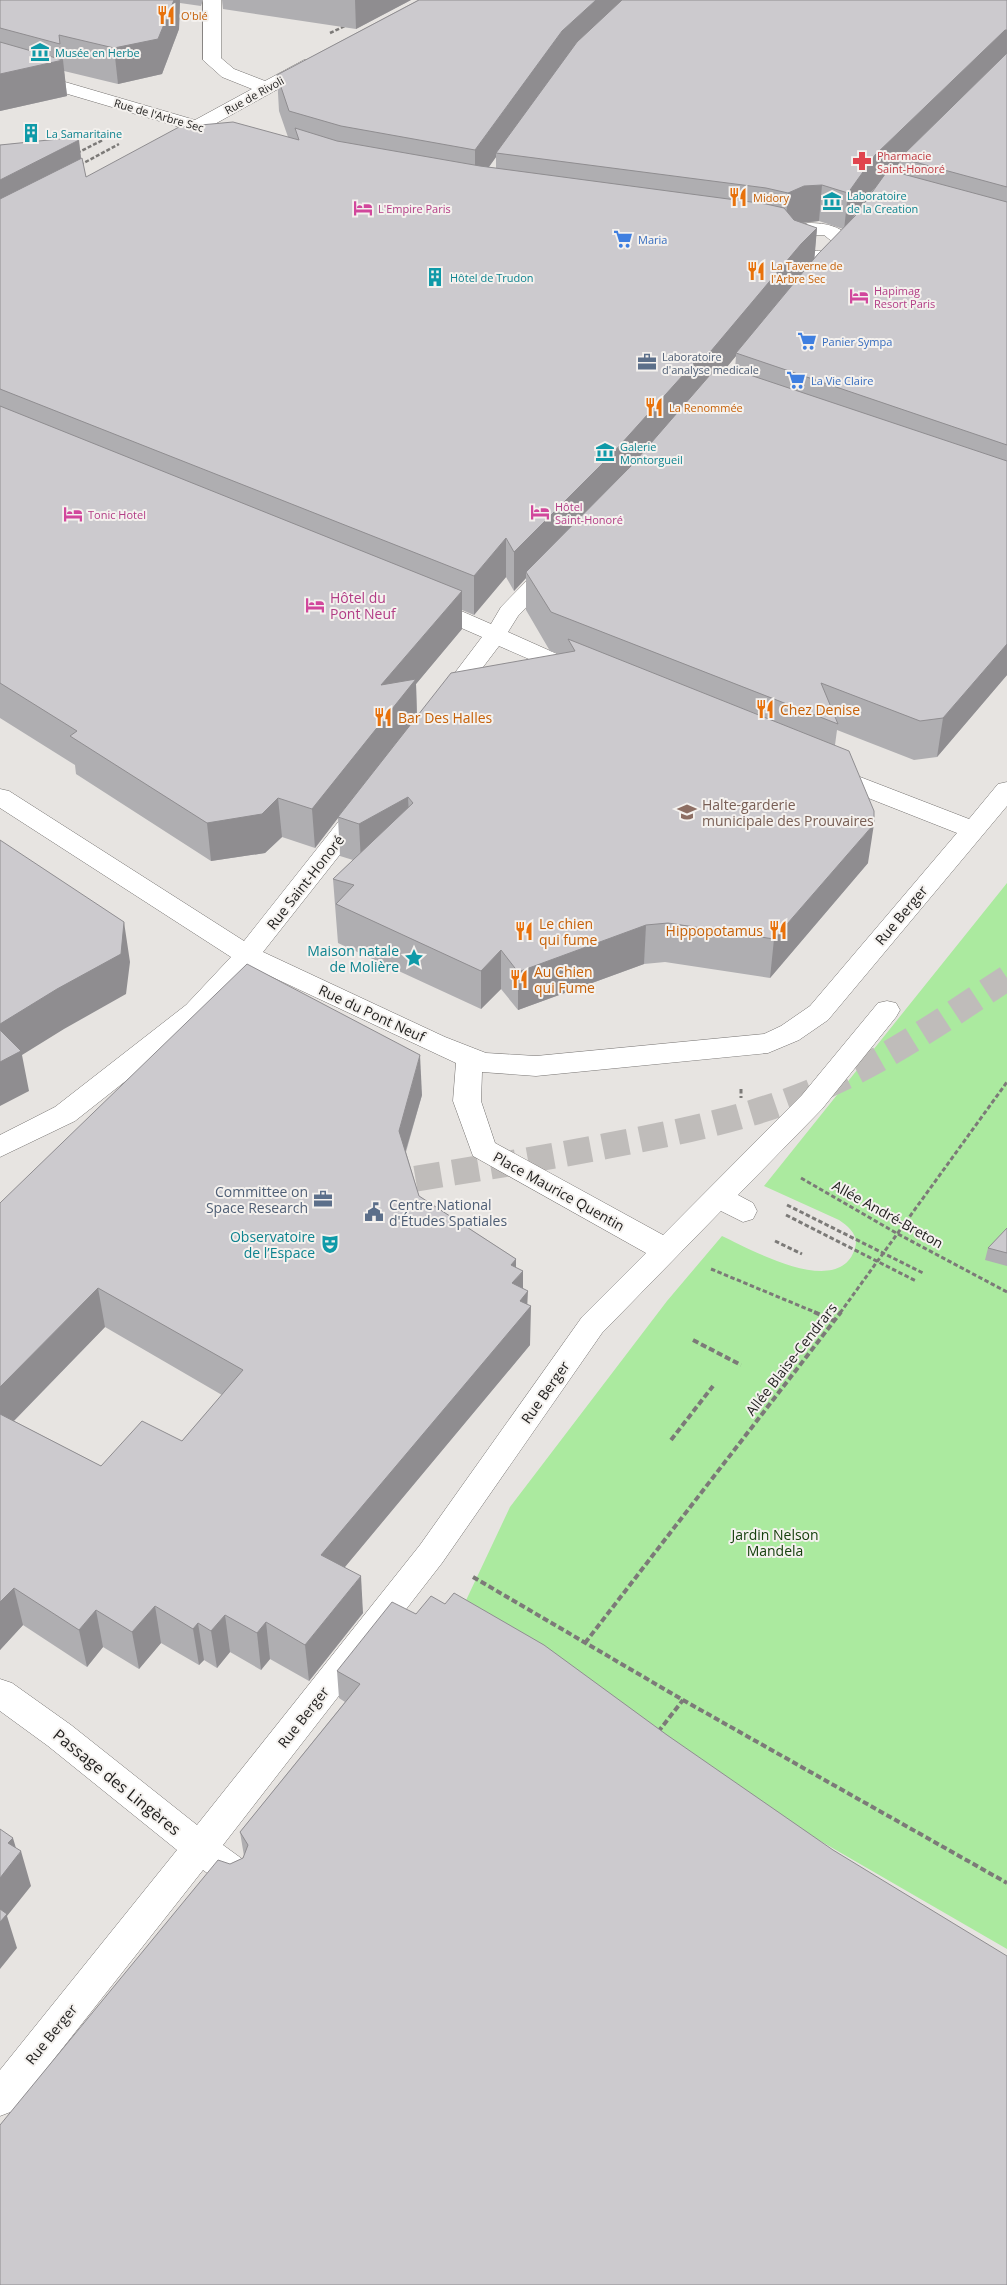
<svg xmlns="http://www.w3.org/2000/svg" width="1007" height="2285" viewBox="0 0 1007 2285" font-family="'Open Sans',sans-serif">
	<rect width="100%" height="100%" fill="#e7e4e1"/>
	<path fill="#abea9f" d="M1007 883V1949L687 1764 461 1611 510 1507 667 1301 722 1236C750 1249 840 1300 855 1248 859 1235 849 1227 839 1220L764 1186Z"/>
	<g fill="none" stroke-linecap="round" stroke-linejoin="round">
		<path stroke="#bfbcba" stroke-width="26" stroke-dasharray="26 12" stroke-linecap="butt" d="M378 1185C454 1172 530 1161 606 1146 676 1133 745 1119 811 1092 881 1064 944 1019 1007 978"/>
		<g stroke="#757270" stroke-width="1">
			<g id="minor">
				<path d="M203 0H221V58L234 69 265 81 304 60H316L319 64 316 68 213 125 240 133 243 137 240 141C226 145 214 132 200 133 194 133 190 136 184 134L181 130 183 128 0 74V63L195 120 252 89 222 77 203 60Z"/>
				<path d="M808 223C827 223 843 226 854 243 840 271 791 270 780 239L786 231ZM811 235H824L834 243 827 250C816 252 804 251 800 239Z"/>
				<path d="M553 560 561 562 564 567 518 616 508 632 584 666 588 671 584 676 576 678 568 676 499 646 455 704 447 706 439 704 435 699 482 637 420 610 417 605 420 600 428 598 436 600 491 624 501 607 545 562Z"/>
				<path d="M829 765 969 819 998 784 1007 782V806L828 1020 799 1040 768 1053 536 1076 482 1072 481 1101 495 1143 663 1235 802 1095 878 1003 887 1001 896 1003 900 1010 896 1017 822 1109 738 1195 753 1203 757 1211 753 1219 743 1222 721 1211 602 1333 442 1563 223 1845 245 1861 250 1872 245 1883 233 1888 221 1883 203 1870 13 2111 0 2116V2070L177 1850 48 1746 0 1711V1679L12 1683 71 1725 197 1825 420 1545 582 1317 646 1253 473 1156 453 1101 456 1063 251 967 204 1019 75 1121 0 1157V1135L55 1107 186 1005 231 957 0 808V789L9 791 244 941 354 802 363 800 372 802 375 808 372 814 263 952 445 1037 486 1053 536 1056 764 1034 781 1026 810 1006 957 833 820 779 817 773 820 767Z"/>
			</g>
		</g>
		<g stroke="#7c7a78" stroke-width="2.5" stroke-dasharray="4 2" stroke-linecap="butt">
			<path d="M330 33 345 26"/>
			<path d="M77 153 103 140"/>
			<path d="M80 165 119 144"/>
		</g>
		<g stroke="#7c7a78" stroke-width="3" stroke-dasharray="4.5 2.5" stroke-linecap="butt">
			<path d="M741 1089V1098"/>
			<path d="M801 1178 898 1234 1007 1292"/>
			<path d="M787 1205 923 1273"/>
			<path d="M786 1215 916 1281"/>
			<path d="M775 1241 802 1254"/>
			<path d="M711 1269 817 1313"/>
			<path d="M840 1313 1007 1082"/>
		</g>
		<g stroke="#7c7a78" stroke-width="4" stroke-dasharray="6 3" stroke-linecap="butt">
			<path d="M814 1312 835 1321"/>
			<path d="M693 1340 741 1365"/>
			<path d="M671 1440 713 1386"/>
			<path d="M473 1577 683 1700 1007 1883"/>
			<path d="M585 1643 841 1312"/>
			<path d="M658 1732 683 1700"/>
		</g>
		<use href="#minor" fill="#fff" fill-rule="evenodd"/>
	</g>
	<g fill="#afaeb1" fill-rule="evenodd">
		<path d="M0 0H203L201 6 180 3 179 29 162 74 118 84 64 71 67 96 0 111Z"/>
		<path d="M222 0H411L356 29 223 9Z"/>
		<path d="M418 0H1007V675L937 757 914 760 837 730 835 745 868 863 770 978 665 962 644 964 518 1010 501 989 481 1009 338 943 333 879 353 860 340 856 338 818 315 848 282 837 265 853 211 861 76 774 75 765 0 718V145L78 137 81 158 86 177 288 137 279 111 277 75ZM496 157V168L489 167ZM899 164 898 172 892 171ZM877 186 855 216 850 222 871 192ZM819 221 843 229 814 258 817 228 802 223ZM736 356 735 370 726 367 733 359ZM506 577 514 591 526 578V610L550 651 559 654 417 716 416 684 462 629V610L474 615Z"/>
		<path d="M422 1095 406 1152 419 1196 516 1259V1268L523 1289 527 1305 530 1345 345 1567 363 1613 309 1681 270 1659 261 1670 230 1652 217 1668 204 1660 199 1665 161 1643 139 1669 103 1647 87 1667 23 1625 0 1650V1203ZM105 1327 222 1395 182 1441 101 1466 14 1421Z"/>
		<path d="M1007 1228V1266L985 1260 988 1248Z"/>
		<path d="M416 1614 667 1735 230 1864 243 1858 244 1856 240 1832 345 1702 339 1698 337 1671Z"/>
	</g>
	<g fill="#8f8d90">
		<path d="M174 0H180L179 29 162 74 118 84 114 48Z"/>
		<path d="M355 0H411L356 29Z"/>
		<path d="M596 0H633L496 153V157L475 186V150L562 31Z"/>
		<path d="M1005 30H1007V65L900 158 899 164 871 192 844 230 848 193 875 155Z"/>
		<path d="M63 60 67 96 0 111V74Z"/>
		<path d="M79 140 83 177 0 220V180Z"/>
		<path d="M822 185 819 221 801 223 785 230 788 193 804 186Z"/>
		<path d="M817 228 814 264 736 353V356L709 389 611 492 526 572V578L514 591V552L801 244Z"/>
		<path d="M506 538V577L474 615V576Z"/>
		<path d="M462 591V629L416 684 417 718 338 817V818L315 848 312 809 381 685Z"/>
		<path d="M1007 644V675L937 757 943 718Z"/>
		<path d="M408 797 410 836 361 863 359 824Z"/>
		<path d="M278 798 282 837 265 853 211 861 207 823Z"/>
		<path d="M874 824 868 863 770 978 774 939Z"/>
		<path d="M124 922 130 962 126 994 64 1029 22 1055 29 1091 0 1106V1024Z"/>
		<path d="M646 925 644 964 518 1010V972Z"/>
		<path d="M501 950V989L481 1009V971Z"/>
		<path d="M420 1055 422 1095 400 1170 399 1131Z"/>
		<path d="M516 1259V1279L523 1271V1296L528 1291 527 1310 531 1306 530 1345 324 1592 321 1555 512 1322 511 1265Z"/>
		<path d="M98 1288 105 1327 0 1435V1387Z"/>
		<path d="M361 1576 363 1613 309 1681 305 1645Z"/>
		<path d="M14 1588 23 1625 0 1650V1602Z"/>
		<path d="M155 1606 161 1643 139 1669 132 1632Z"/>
		<path d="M96 1610 103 1647 87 1667 79 1630Z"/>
		<path d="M225 1615 230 1652 217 1668 211 1631Z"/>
		<path d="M266 1622 270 1659 261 1670 257 1633Z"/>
		<path d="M198 1623 204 1660 199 1665 193 1629Z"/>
		<path d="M13 1838 18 1855 21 1851 31 1886 7 1916 17 1948 0 1969V1878L8 1843Z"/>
	</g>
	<g fill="#cccace" stroke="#8f8d90">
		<path d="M0 0H174L158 39 114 48 59 35 60 44 0 28Z"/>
		<path d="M419 0H596L562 31 475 150 341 126 289 111 277 75Z"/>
		<path d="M622 0H1007V30H1005L875 155 848 193 822 185 804 186 788 193 766 188 496 153 577 42Z"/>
		<path d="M0 42 63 60 0 74Z"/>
		<path d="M1007 53V187L900 158Z"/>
		<path d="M233 122 299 140 295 128 337 141 480 166 766 204 784 208 794 220 817 228 801 244 711 351 693 364 612 454 514 552 506 538 474 576 0 389V199L82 158 86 177 179 127Z"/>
		<path d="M78 137 79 140 0 180V145Z"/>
		<path d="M888 170 1007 202V445L736 353 818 254 855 216Z"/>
		<path d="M723 366 1007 461V644L943 718 920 721 821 683 838 724 551 612 526 572 631 466 710 375Z"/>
		<path d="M0 406 462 591 381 685 416 679 312 809 278 798 262 814 207 823 70 736 77 731 0 683Z"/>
		<path d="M568 639 849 751 874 811V824L774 939 668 923 646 925 518 972 501 950 481 971 336 904 354 885 333 879 413 803 408 797 359 824 338 817 451 673 575 651Z"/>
		<path d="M0 840 124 922 121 954 57 989 0 1024Z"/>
		<path d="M247 964 420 1055 399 1131 419 1196 516 1259 511 1265 523 1271 512 1283 528 1291 520 1301 531 1306 321 1555 361 1576 305 1645 266 1622 257 1633 225 1615 211 1631 198 1623 193 1629 155 1606 132 1632 96 1610 79 1630 14 1588 0 1602V1414L101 1466 142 1421 182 1441 243 1370 98 1288 0 1387V1203Z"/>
		<path d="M0 1030 21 1051 0 1062Z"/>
		<path d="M1007 1228V1253L988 1248Z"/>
		<path d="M454 1593 544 1645 667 1735 833 1850 1007 1956V2285H0V2125L218 1860 230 1864 243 1858 248 1845 240 1832 360 1684 337 1671 392 1602 416 1614 431 1596 445 1604Z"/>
		<path d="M0 1829 13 1838 8 1843 21 1851 0 1878Z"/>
		<path d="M0 1909 7 1914 0 1922Z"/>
	</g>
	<defs>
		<g id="restaurant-bare" transform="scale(1.5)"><path d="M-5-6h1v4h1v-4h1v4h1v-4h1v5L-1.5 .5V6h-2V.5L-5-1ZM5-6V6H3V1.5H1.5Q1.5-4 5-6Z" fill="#e8710a" stroke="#f4f1ee" stroke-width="2.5" paint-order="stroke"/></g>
		<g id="museum-bare" transform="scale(1.5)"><path d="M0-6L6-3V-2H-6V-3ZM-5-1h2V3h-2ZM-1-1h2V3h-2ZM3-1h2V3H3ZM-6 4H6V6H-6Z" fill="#0f9aa8" stroke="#f4f1ee" stroke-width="2.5" paint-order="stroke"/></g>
		<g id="building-bare" transform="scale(1.5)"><path d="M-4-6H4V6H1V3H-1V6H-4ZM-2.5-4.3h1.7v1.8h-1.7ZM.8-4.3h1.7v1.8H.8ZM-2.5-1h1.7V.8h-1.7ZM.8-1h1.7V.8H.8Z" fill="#0f9aa8" stroke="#f4f1ee" stroke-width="2.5" paint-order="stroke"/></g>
		<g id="pharmacy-bare" transform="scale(1.5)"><path d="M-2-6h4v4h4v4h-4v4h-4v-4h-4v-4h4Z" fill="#e0444e" stroke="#f4f1ee" stroke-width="2.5" paint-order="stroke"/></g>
		<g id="hotel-bare" transform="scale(1.5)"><path d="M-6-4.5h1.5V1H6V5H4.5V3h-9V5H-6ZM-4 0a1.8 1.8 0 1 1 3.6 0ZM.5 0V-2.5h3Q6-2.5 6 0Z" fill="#d1479c" stroke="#f4f1ee" stroke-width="2.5" paint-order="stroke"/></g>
		<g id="supermarket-bare" transform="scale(1.5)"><path d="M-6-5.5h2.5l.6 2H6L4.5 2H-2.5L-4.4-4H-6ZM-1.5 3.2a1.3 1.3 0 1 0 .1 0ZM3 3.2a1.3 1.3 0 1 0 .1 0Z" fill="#3f7fe0" stroke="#f4f1ee" stroke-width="2.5" paint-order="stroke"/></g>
		<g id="office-bare" transform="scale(1.5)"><path d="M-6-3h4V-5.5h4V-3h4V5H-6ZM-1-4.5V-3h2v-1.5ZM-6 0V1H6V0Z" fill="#5c6f8a" stroke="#f4f1ee" stroke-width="2.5" paint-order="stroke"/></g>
		<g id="school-bare" transform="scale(1.5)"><path d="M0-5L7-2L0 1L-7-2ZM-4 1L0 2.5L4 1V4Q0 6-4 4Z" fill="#8d6e63" stroke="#f4f1ee" stroke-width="2.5" paint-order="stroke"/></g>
		<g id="sight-bare" transform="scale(1.5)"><path d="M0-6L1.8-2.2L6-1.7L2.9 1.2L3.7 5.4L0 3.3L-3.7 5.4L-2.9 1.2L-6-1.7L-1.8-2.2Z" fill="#0f9aa8" stroke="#f4f1ee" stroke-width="2.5" paint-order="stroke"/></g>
		<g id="civic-bare" transform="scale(1.5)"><path d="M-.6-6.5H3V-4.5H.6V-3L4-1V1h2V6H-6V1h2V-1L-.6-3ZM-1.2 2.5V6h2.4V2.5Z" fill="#5c6f8a" stroke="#f4f1ee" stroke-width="2.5" paint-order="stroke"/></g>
		<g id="theatre-bare" transform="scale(1.5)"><path d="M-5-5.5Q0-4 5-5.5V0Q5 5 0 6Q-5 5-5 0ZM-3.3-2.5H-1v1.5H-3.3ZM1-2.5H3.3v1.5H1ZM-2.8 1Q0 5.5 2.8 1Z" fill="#0f9aa8" stroke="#f4f1ee" stroke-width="2.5" paint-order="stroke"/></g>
	</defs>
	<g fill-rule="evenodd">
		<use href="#restaurant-bare" x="166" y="15"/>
		<use href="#museum-bare" x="40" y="52"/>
		<use href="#building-bare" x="31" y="133"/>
		<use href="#pharmacy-bare" x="862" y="161"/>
		<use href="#restaurant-bare" x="738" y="197"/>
		<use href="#museum-bare" x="832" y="201"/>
		<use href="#hotel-bare" x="363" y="208"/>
		<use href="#supermarket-bare" x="623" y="239"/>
		<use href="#restaurant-bare" x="756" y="271"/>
		<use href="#building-bare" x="435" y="277"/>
		<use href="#hotel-bare" x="859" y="296"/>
		<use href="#supermarket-bare" x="807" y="341"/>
		<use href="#office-bare" x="647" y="362"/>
		<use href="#supermarket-bare" x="796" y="380"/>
		<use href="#restaurant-bare" x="654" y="407"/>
		<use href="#museum-bare" x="605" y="452"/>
		<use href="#hotel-bare" x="540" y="512"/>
		<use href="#hotel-bare" x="73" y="514"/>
		<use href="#hotel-bare" x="315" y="605"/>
		<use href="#restaurant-bare" x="765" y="709"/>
		<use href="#restaurant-bare" x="383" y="717"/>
		<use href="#school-bare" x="687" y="812"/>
		<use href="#restaurant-bare" x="778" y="930"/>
		<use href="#restaurant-bare" x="524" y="931"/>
		<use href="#sight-bare" x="414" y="958"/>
		<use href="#restaurant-bare" x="519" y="979"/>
		<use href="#office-bare" x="323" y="1199"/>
		<use href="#civic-bare" x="374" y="1212"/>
		<use href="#theatre-bare" x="330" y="1244"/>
	</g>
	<g text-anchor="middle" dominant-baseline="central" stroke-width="4" stroke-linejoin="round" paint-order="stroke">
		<g font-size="11" fill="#c56008" stroke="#f4f1ee" text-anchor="start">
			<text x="181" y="15">O'blé</text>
			<text x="753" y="197">Midory</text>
			<text x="771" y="265">La Taverne de<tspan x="771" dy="13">l'Arbre Sec</tspan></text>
			<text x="669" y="407">La Renommée</text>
		</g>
		<g font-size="11" fill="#0d838f" stroke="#f4f1ee" text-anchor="start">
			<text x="55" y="52">Musée en Herbe</text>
			<text x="46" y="133">La Samaritaine</text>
			<text x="847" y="195">Laboratoire<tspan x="847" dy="13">de la Creation</tspan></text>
			<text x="450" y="277">Hôtel de Trudon</text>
			<text x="620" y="446">Galerie<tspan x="620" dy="13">Montorgueil</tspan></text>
		</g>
		<g font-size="11" fill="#1f1e1d" stroke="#f4f1ee">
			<text transform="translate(254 95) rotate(-29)">Rue de Rivoli</text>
			<text transform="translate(159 115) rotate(16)">Rue de l'Arbre Sec</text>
		</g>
		<g font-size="11" fill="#be3a42" stroke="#f4f1ee" text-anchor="start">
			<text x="877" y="155">Pharmacie<tspan x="877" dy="13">Saint-Honoré</tspan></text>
		</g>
		<g font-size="11" fill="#b23c85" stroke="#f4f1ee" text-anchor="start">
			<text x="378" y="208">L'Empire Paris</text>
			<text x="874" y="290">Hapimag<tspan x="874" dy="13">Resort Paris</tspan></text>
			<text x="555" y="506">Hôtel<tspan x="555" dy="13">Saint-Honoré</tspan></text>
			<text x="88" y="514">Tonic Hotel</text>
		</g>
		<g font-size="11" fill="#366cbe" stroke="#f4f1ee" text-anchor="start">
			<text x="638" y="239">Maria</text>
			<text x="822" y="341">Panier Sympa</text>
			<text x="811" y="380">La Vie Claire</text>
		</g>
		<g font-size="11" fill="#4e5e75" stroke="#f4f1ee" text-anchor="start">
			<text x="662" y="356">Laboratoire<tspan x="662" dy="13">d'analyse medicale</tspan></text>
		</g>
		<g font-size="14" fill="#b23c85" stroke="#f4f1ee" text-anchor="start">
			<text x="330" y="597">Hôtel du<tspan x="330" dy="16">Pont Neuf</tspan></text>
		</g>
		<g font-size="14" fill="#c56008" stroke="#f4f1ee" text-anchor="start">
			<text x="780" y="709">Chez Denise</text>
			<text x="398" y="717">Bar Des Halles</text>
			<text x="539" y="923">Le chien<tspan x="539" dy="16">qui fume</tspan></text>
			<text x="763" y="930" text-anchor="end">Hippopotamus</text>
			<text x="534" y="971">Au Chien<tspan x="534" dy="16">qui Fume</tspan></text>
		</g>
		<g font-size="14" fill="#785e54" stroke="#f4f1ee" text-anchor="start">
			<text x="702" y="804">Halte-garderie<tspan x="702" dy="16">municipale des Prouvaires</tspan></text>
		</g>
		<g font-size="14" fill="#1f1e1d" stroke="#f4f1ee">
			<text transform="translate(305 882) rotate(-52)">Rue Saint-Honoré</text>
			<text transform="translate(901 915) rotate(-50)">Rue Berger</text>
			<text transform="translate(372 1013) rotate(25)">Rue du Pont Neuf</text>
			<text transform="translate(559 1191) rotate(29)">Place Maurice Quentin</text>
			<text transform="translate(888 1214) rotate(29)">Allée André-Breton</text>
			<text transform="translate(791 1359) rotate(-52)">Allée Blaise-Cendrars</text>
			<text transform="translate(545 1392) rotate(-55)">Rue Berger</text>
			<text transform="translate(303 1717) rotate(-52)">Rue Berger</text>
			<text transform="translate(51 2034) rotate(-51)">Rue Berger</text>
		</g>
		<g font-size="14" fill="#0d838f" stroke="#f4f1ee" text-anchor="end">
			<text x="399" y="950">Maison natale<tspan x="399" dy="16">de Molière</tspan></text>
			<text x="315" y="1236">Observatoire<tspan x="315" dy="16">de l’Espace</tspan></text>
		</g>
		<g font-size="14" fill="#4e5e75" stroke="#f4f1ee" text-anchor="end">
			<text x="308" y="1191">Committee on<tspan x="308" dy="16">Space Research</tspan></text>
			<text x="389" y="1204" text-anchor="start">Centre National<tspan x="389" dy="16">d'Études Spatiales</tspan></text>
		</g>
		<g font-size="14" fill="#16400d" stroke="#f4f1ee">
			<text x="775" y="1534">Jardin Nelson<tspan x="775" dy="16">Mandela</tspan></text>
		</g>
		<g font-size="16" fill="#1f1e1d" stroke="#f4f1ee">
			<text transform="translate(117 1782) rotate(39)">Passage des Lingères</text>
		</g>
	</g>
</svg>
